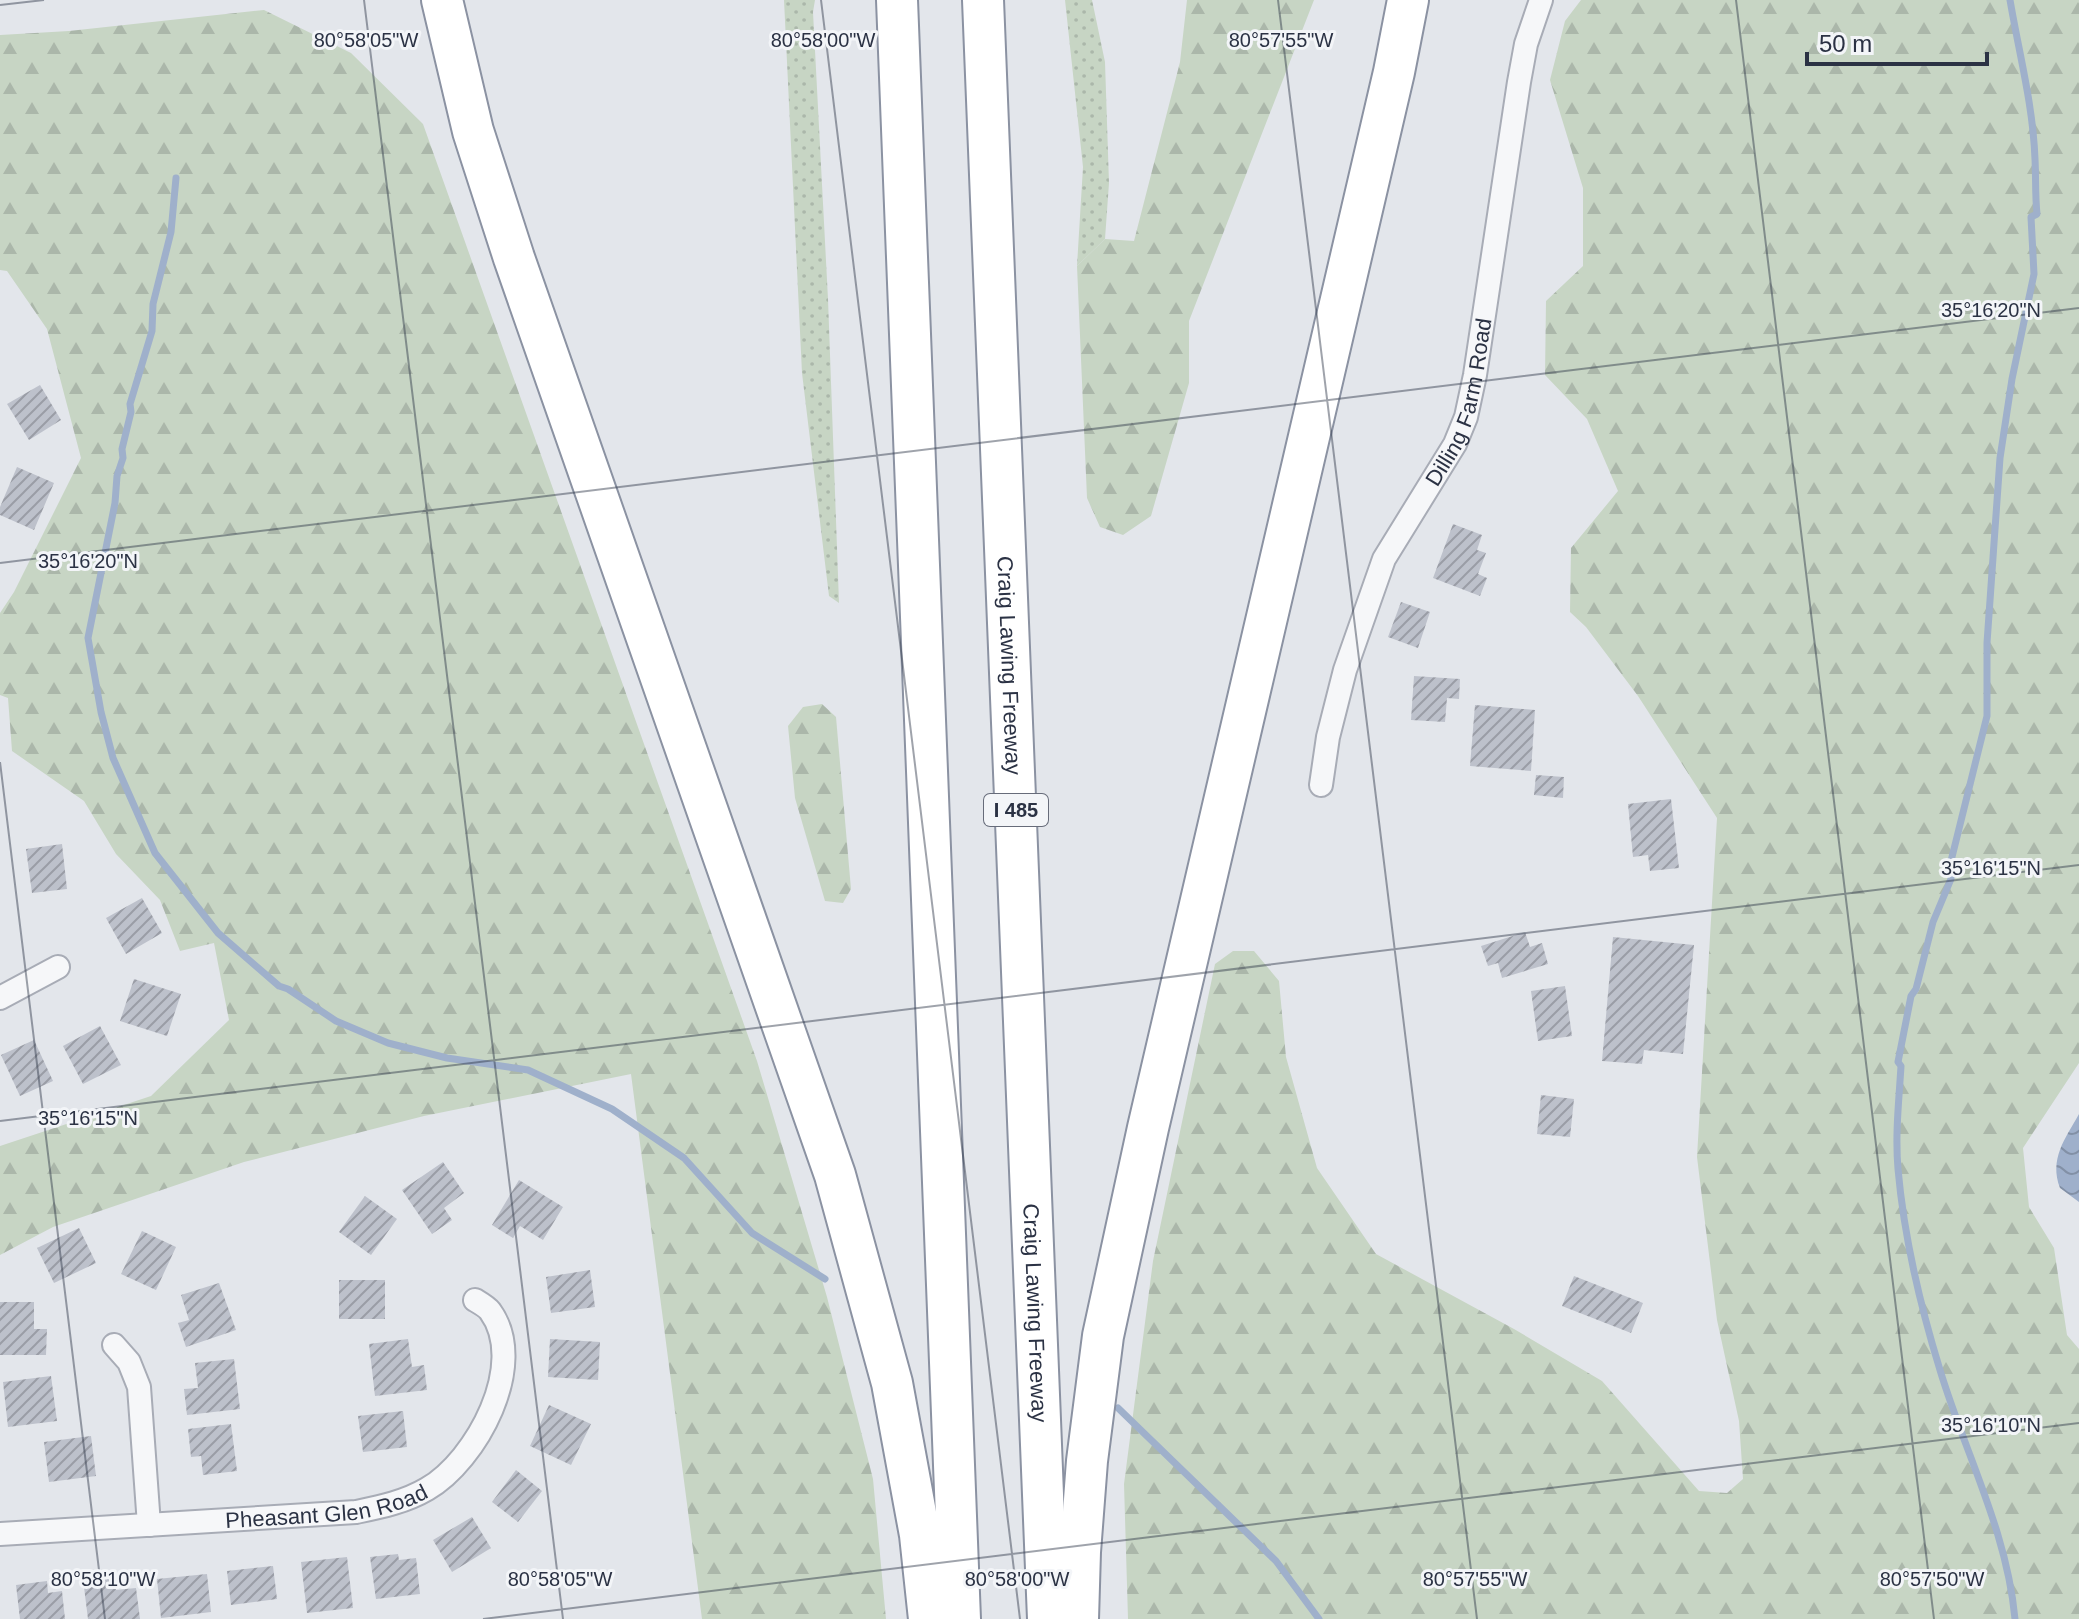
<svg xmlns="http://www.w3.org/2000/svg" width="2079" height="1619" viewBox="0 0 2079 1619" font-family="Helvetica,sans-serif">
	<defs>
		<pattern id="grass-dots" width="8" height="8" patternUnits="userSpaceOnUse" patternTransform="scale(2)"><rect width="8" height="8" fill="#c7d5c4"/><path d="M2 2h.1M6 6h.1" fill="none" stroke="#abb7aa" stroke-width="1.8" stroke-linecap="round"/></pattern>
		<pattern id="forest-firs" width="22" height="20" patternUnits="userSpaceOnUse" patternTransform="scale(2)"><rect width="22" height="20" fill="#c7d5c4"/><path d="M5 1l3.5 6h-7zM16 11l3.5 6h-7z" fill="#abb7aa"/></pattern>
		<pattern id="water-waves" width="16" height="10" patternUnits="userSpaceOnUse" patternTransform="scale(2)"><rect width="16" height="10" fill="#9fb0cb"/><path d="M0 5q4-4 8 0t8 0" fill="none" stroke="#8290a6"/></pattern>
		<pattern id="building-hatch" width="6" height="6" patternUnits="userSpaceOnUse" patternTransform="scale(2)"><rect width="6" height="6" fill="#bdc1cb"/><path d="M-1 1l2-2M0 6l6-6M5 7l2-2" fill="none" stroke="#9a9da6"/></pattern>
	</defs>
	<rect width="100%" height="100%" fill="#e3e6eb"/>
	<g fill="url(#grass-dots)">
		<path d="M784 0H815L813 12 828 299 839 603 829 596 802 373Z"/>
		<path d="M1065 0H1092L1105 62 1109 183 1105 239 1077 266 1083 167Z"/>
	</g>
	<g fill="url(#forest-firs)">
		<path d="M1187 0H1314L1189 321V383L1151 516 1123 535 1100 527 1087 498 1077 266 1105 239 1134 241 1180 62Z"/>
		<path d="M1581 0H2079V1063L2023 1148 2029 1207 2054 1248 2067 1335 2079 1349V1619H1128L1124 1484 1153 1261 1215 964 1233 951H1254L1279 981 1286 1057 1317 1168 1376 1254 1514 1329 1602 1381 1699 1491 1727 1493 1743 1479 1739 1421 1717 1320 1697 1157 1717 818 1638 696 1586 627 1570 612 1571 548 1618 491 1587 419 1545 375 1546 301 1583 266V188L1550 80 1565 21Z"/>
		<path d="M264 10 351 53 423 124 757 1061 827 1297 873 1479 886 1619H702L631 1074 424 1116 244 1162 53 1227 0 1255V1146L151 1096 229 1020 214 943 180 951 160 900 116 854 84 801 12 751 8 698 0 695V613L14 592 81 458 47 329 7 271 0 270V35L69 31Z"/>
		<path d="M822 704 836 717 851 889 843 903 825 901 795 798 788 726 803 707Z"/>
	</g>
	<path fill="url(#water-waves)" d="M2079 1114V1202L2060 1188C2049 1159 2065 1139 2079 1114Z"/>
	<g fill="none" stroke-linecap="round" stroke-linejoin="round">
		<g stroke="#9fb0cb" stroke-width="7">
			<path d="M2010 0C2019 53 2033 105 2035 159 2036 178 2035 195 2037 214L2031 217 2034 274 2012 379 2000 458 1987 643V716L1951 861V879L1933 922 1916 989 1911 996 1898 1062 1901 1066C1899 1100 1895 1134 1898 1169 1904 1237 1920 1305 1940 1370 1965 1453 2007 1531 2015 1619"/>
			<path d="M176 178 171 232 153 304 152 331 130 404 131 412 122 449 123 458 117 476 115 503 88 638 101 712 113 758 155 853 218 933 279 986 288 989 336 1021 388 1043 447 1058 528 1070 612 1109 684 1158 752 1233 825 1279"/>
			<path d="M1118 1408 1276 1561 1319 1619"/>
		</g>
	</g>
	<g fill="url(#building-hatch)">
		<path d="M40 385 61 420 29 440 7 404Z"/>
		<path d="M17 467 54 483 34 530 0 515V507Z"/>
		<path d="M1453 524 1482 535 1477 550 1486 553 1478 574 1487 578 1480 596 1433 578Z"/>
		<path d="M1401 602 1430 612 1418 648 1388 637Z"/>
		<path d="M1414 676 1460 679 1459 699 1447 698 1445 722 1411 720Z"/>
		<path d="M1475 705 1535 710 1531 771 1470 766Z"/>
		<path d="M1536 775 1564 777 1563 798 1534 795Z"/>
		<path d="M1671 799 1679 868 1650 871 1648 855 1633 857 1628 804Z"/>
		<path d="M62 844 67 889 32 893 26 849Z"/>
		<path d="M142 898 162 933 126 954 106 918Z"/>
		<path d="M1525 932 1530 947 1542 943 1548 964 1502 978 1498 963 1488 966 1481 946Z"/>
		<path d="M1613 937 1694 945 1683 1054 1644 1050 1642 1064 1602 1061Z"/>
		<path d="M134 979 181 994 167 1036 120 1021Z"/>
		<path d="M1565 986 1572 1036 1538 1041 1531 991Z"/>
		<path d="M100 1026 121 1065 83 1084 63 1046Z"/>
		<path d="M34 1040 53 1081 20 1096 1 1055Z"/>
		<path d="M1541 1095 1574 1099 1570 1137 1537 1134Z"/>
		<path d="M443 1162 464 1193 444 1208 452 1220 432 1234 402 1190Z"/>
		<path d="M519 1180 563 1207 543 1240 520 1226 513 1238 492 1225Z"/>
		<path d="M365 1196 397 1219 371 1255 339 1232Z"/>
		<path d="M79 1228 96 1263 54 1283 37 1248Z"/>
		<path d="M142 1231 176 1247 156 1290 121 1274Z"/>
		<path d="M590 1270 595 1307 551 1313 546 1277Z"/>
		<path d="M1574 1276 1643 1303 1631 1333 1562 1306Z"/>
		<rect x="339" y="1280" width="46" height="39"/>
		<path d="M219 1283 236 1330 186 1347 178 1323 189 1320 181 1295Z"/>
		<path d="M0 1302H34V1329H47L46 1355H0Z"/>
		<path d="M408 1339 412 1367 424 1365 427 1390 375 1396 369 1344Z"/>
		<path d="M550 1339 600 1342 598 1380 548 1377Z"/>
		<path d="M234 1359 240 1409 187 1415 184 1389 198 1388 195 1363Z"/>
		<path d="M51 1376 57 1421 8 1427 3 1382Z"/>
		<path d="M549 1405 591 1424 571 1465 530 1446Z"/>
		<path d="M403 1411 407 1447 363 1452 358 1416Z"/>
		<path d="M231 1424 237 1471 203 1475 201 1456 191 1457 188 1429Z"/>
		<path d="M91 1436 96 1476 49 1482 44 1442Z"/>
		<path d="M516 1470 542 1491 518 1522 492 1502Z"/>
		<path d="M472 1517 491 1548 452 1572 433 1540Z"/>
		<path d="M398 1554 399 1560 416 1558 420 1594 376 1599 370 1557Z"/>
		<path d="M347 1557 353 1608 307 1613 301 1562Z"/>
		<path d="M273 1566 277 1599 231 1605 227 1571Z"/>
		<path d="M207 1574 211 1612 161 1618 157 1579Z"/>
		<path d="M114 1575 116 1590 136 1588 140 1619H88L83 1579Z"/>
		<path d="M47 1581 48 1593 62 1591 65 1619H20L16 1585Z"/>
	</g>
	<g fill="none" stroke-linecap="round" stroke-linejoin="round">
		<g stroke="#a8acb6" stroke-width="26">
			<g id="minor">
				<path id="s1" d="M1321 785 1328 737 1345 670 1384 559 1455 444 1466 417 1475 375 1519 82 1526 44 1541 0"/>
				<path d="M0 998 58 967"/>
				<path d="M114 1345 129 1362 139 1387 149 1525"/>
				<path id="s2" d="M0 1534 356 1512C380 1507 405 1502 427 1489 476 1461 529 1364 490 1311 487 1307 480 1303 475 1300"/>
			</g>
		</g>
		<g stroke="#8b92a2" stroke-width="44">
			<g id="motorway">
				<path d="M442 0 473 131 514 258 835 1175 892 1383 920 1535 929 1619"/>
				<path d="M897 0 960 1619"/>
				<path id="s3" d="M983 0 1048 1619"/>
				<path d="M1078 1619 1080 1552 1087 1461 1103 1336 1148 1128 1394 72 1408 0"/>
			</g>
		</g>
		<use href="#minor" stroke="#f6f7f9" stroke-width="22"/>
		<use href="#motorway" stroke="#fff" stroke-width="40"/>
	</g>
	<path fill="none" stroke="#2b3244" stroke-width="2" stroke-opacity="0.45" d="M364 0 563 1619M821 0 1020 1619M1278 0 1477 1619M1736 0 1934 1619M0 5 44 0M0 563 2079 308M0 762 105 1619M0 1121 2079 865M483 1619 2079 1423"/>
	<g text-anchor="middle" dominant-baseline="central" stroke-width="6" stroke-linejoin="round" paint-order="stroke">
		<rect fill="#f3f5f8" stroke="#676c7a" stroke-width="2" x="984" y="794" width="64" height="32" rx="6"/>
		<g font-size="20" font-weight="bold" fill="#2b3244">
			<text x="1016" y="810">I 485</text>
		</g>
		<g font-size="22" fill="#2b3244" stroke="#f3f5f8">
			<text stroke="none"><textPath href="#s1" startOffset="412">Dilling Farm Road</textPath></text>
			<text stroke="none"><textPath href="#s3" startOffset="666">Craig Lawing Freeway</textPath></text>
			<text stroke="none"><textPath href="#s3" startOffset="1314">Craig Lawing Freeway</textPath></text>
			<text stroke="none"><textPath href="#s2" startOffset="328">Pheasant Glen Road</textPath></text>
		</g>
	</g>
	<g font-size="20" text-anchor="middle" fill="#2b3244" stroke="#f3f5f8" stroke-width="6" stroke-linejoin="round" paint-order="stroke">
		<text x="366" y="47">80°58'05"W</text>
		<text x="823" y="47">80°58'00"W</text>
		<text x="1281" y="47">80°57'55"W</text>
		<text x="1991" y="317">35°16'20"N</text>
		<text x="88" y="568">35°16'20"N</text>
		<text x="1991" y="875">35°16'15"N</text>
		<text x="88" y="1125">35°16'15"N</text>
		<text x="1991" y="1432">35°16'10"N</text>
		<text x="103" y="1586">80°58'10"W</text>
		<text x="560" y="1586">80°58'05"W</text>
		<text x="1017" y="1586">80°58'00"W</text>
		<text x="1475" y="1586">80°57'55"W</text>
		<text x="1932" y="1586">80°57'50"W</text>
	</g>
	<path d="M1807 52v12h180v-12" fill="none" stroke="#2b3244" stroke-width="4"/>
	<text x="1819" y="52" font-size="24" fill="#2b3244" stroke="#f3f5f8" stroke-width="6" paint-order="stroke">50 m</text>
</svg>
